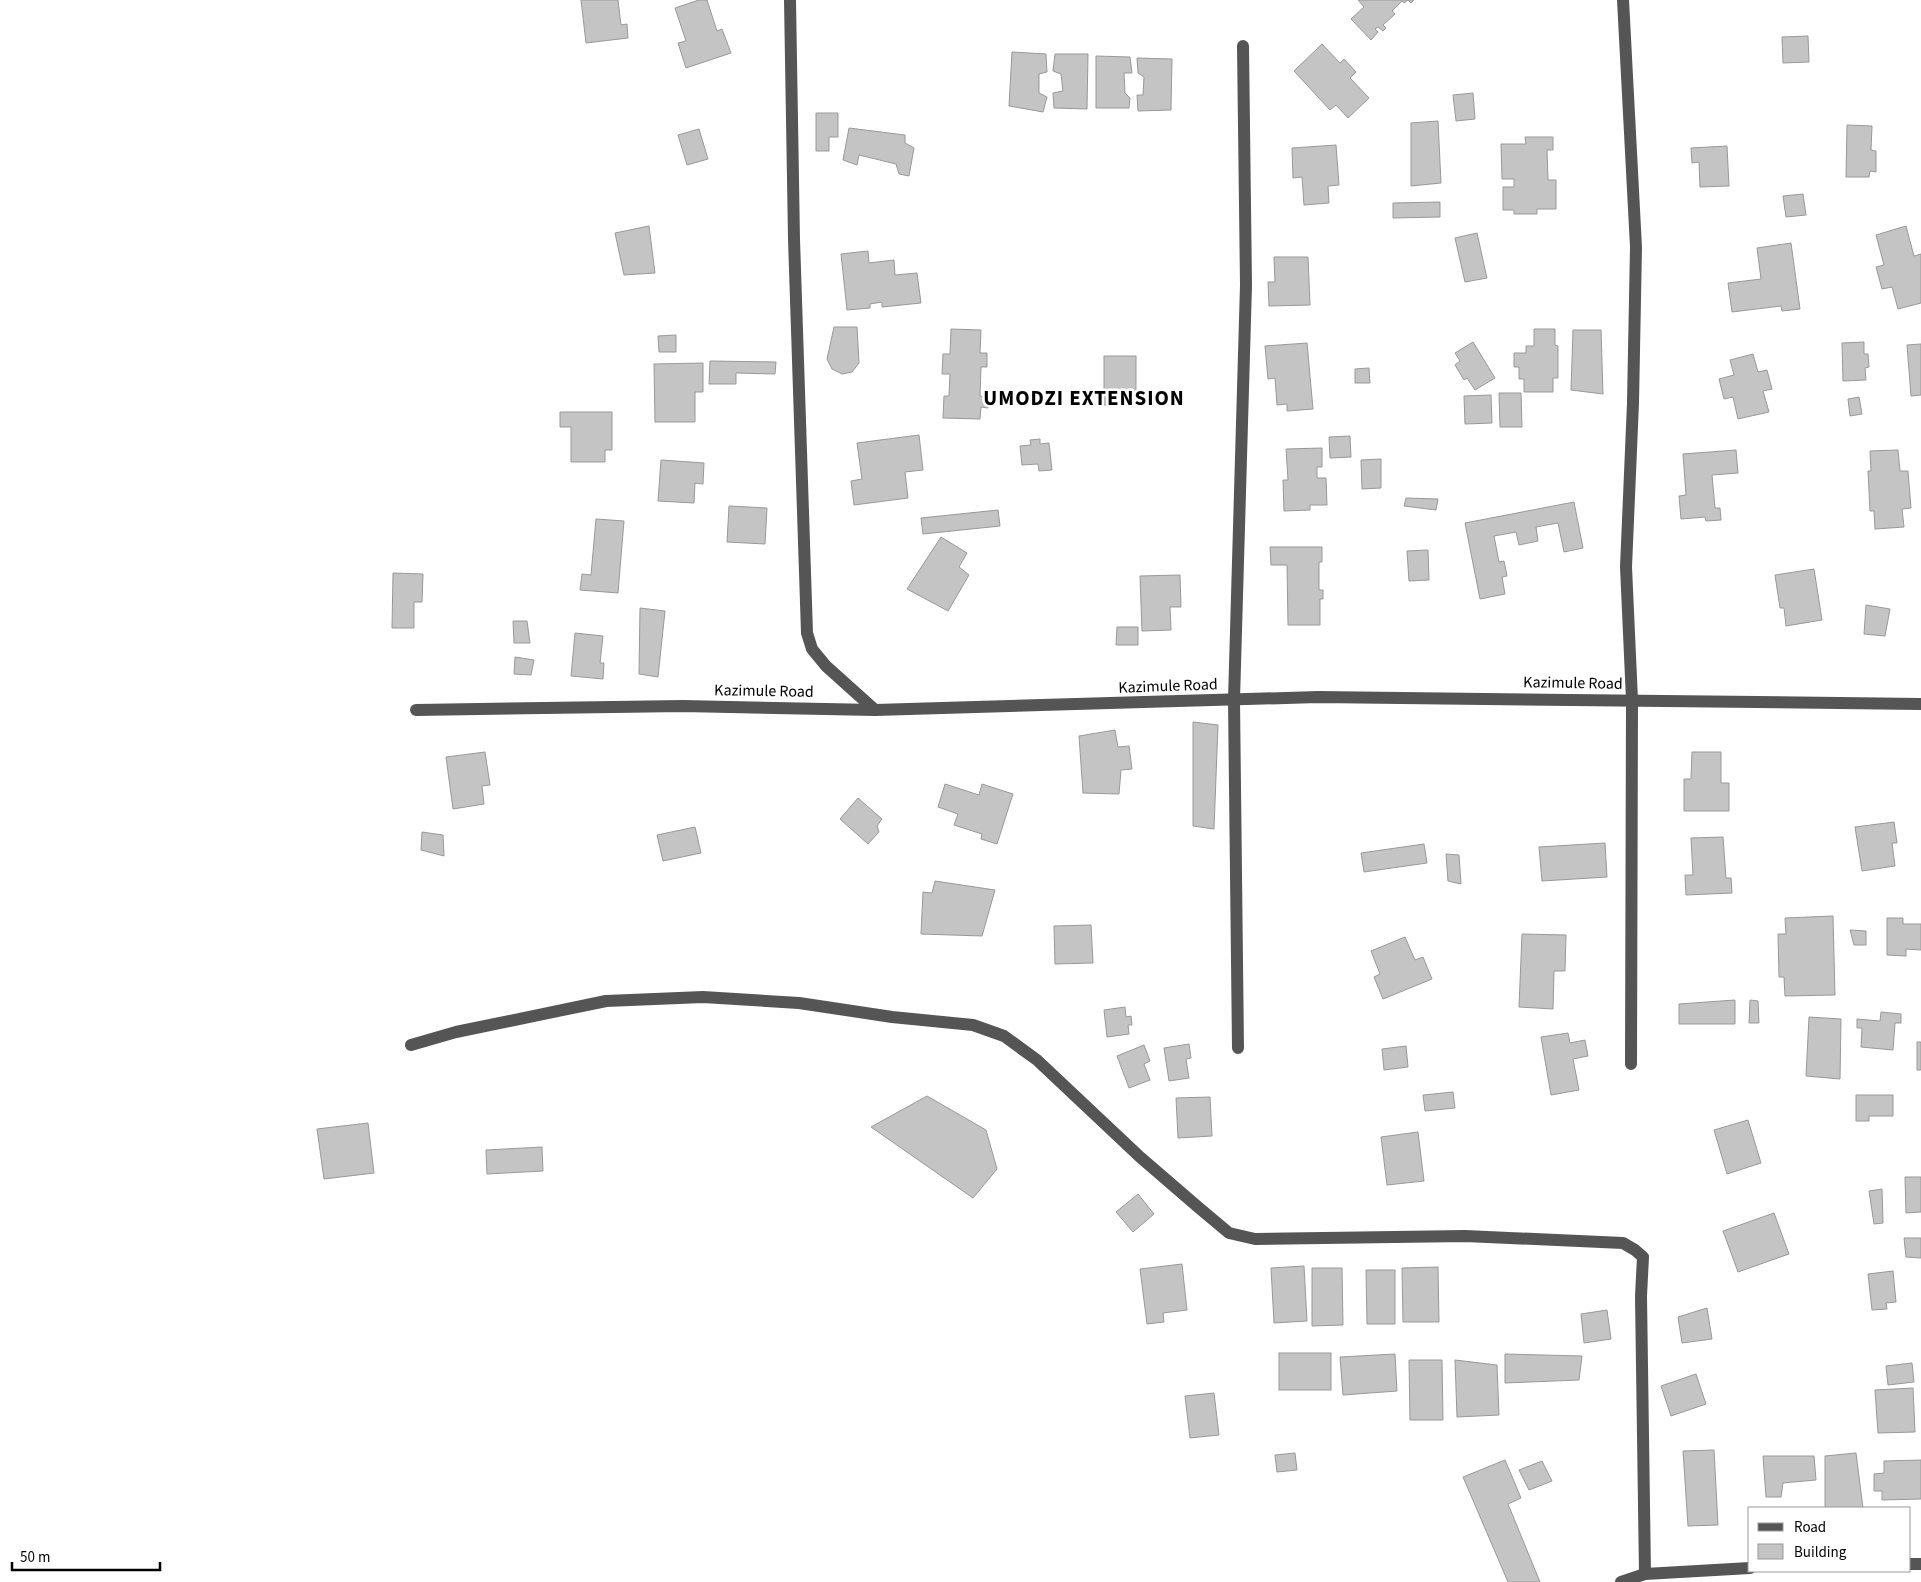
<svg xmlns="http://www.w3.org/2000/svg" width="1921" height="1582" viewBox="0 0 1921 1582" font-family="'Source Sans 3',sans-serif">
	<rect width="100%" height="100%" fill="#fff"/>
	<g fill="#c4c4c4" stroke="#999">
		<path d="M581 0H618L621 25 627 24 628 38 586 43Z"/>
		<path d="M699 0H707L717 31 722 29 731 53 686 68 678 43 686 41 675 8Z"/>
		<path d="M1358 0H1414L1411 3 1408 0 1404 3 1402 1 1392 11 1395 14 1383 25 1386 28 1383 31 1378 27 1375 29 1378 32 1371 40 1351 19 1364 7Z"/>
		<path d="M1808 36 1809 62 1783 63 1782 37Z"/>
		<path d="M1322 44 1340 63 1344 59 1356 72 1350 78 1369 98 1348 118 1336 105 1330 110 1294 71Z"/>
		<path d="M1012 52 1046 54 1047 72 1039 74V93L1047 97 1043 112 1009 106Z"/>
		<path d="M1055 54H1088L1087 109 1054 108 1053 93 1063 91 1061 74 1053 71Z"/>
		<path d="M1096 56 1130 57 1132 73H1124L1125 93 1130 98 1129 108H1096Z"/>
		<path d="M1137 58 1172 59 1171 110 1138 111 1137 95H1143L1144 77 1138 73Z"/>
		<path d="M1473 93 1475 119 1456 121 1453 95Z"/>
		<path d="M816 113H838V137H829V151H816Z"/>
		<path d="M1438 121 1441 183 1411 186V123Z"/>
		<path d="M1847 125 1872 126 1871 150 1876 151V172L1870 171 1869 177H1846Z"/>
		<path d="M849 128 905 135V143L914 148 909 176 899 174 896 164 859 155 857 165 843 160Z"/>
		<path d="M699 129 708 159 687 165 678 135Z"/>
		<path d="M1525 137H1553V150H1547L1548 180H1556V209H1537V214H1514V210H1503V187H1514V179H1502L1501 144H1526Z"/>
		<path d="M1336 145 1339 185 1328 186 1329 203 1304 205 1302 177 1293 178 1292 148Z"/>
		<path d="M1727 146 1729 186 1700 187 1699 162 1692 163 1691 148Z"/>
		<path d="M1803 194 1806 215 1786 217 1783 196Z"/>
		<path d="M1440 202V217L1393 218V203Z"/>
		<path d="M649 226 655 273 624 275 615 233Z"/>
		<path d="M1906 226 1914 256 1921 254V303L1898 309 1892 287 1882 289 1876 267 1884 265 1876 235Z"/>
		<path d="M1477 233 1487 278 1465 282 1455 238Z"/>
		<path d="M1791 243 1800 309 1782 311 1781 306 1732 312 1728 283 1761 279 1757 248Z"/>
		<path d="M868 251 869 263 894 260 895 275 917 273 921 303 882 307V302L870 304V308L847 310 841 254Z"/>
		<path d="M1274 257H1308L1310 305 1269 306 1268 282H1275Z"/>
		<path d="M834 327H857L859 363 852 372 842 374 832 369 827 359Z"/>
		<path d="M951 329 981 330 980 353H987V367H981L980 396 988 397V408L981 407 980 419 943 418 944 396H949L950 374H942L943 354H950Z"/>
		<path d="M1534 329H1555V345L1558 346V378H1553V392H1524V379H1519V367H1514V353H1526V346H1534Z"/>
		<path d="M1573 330H1601L1603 394 1571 390Z"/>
		<path d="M676 335V352H659L658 336Z"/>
		<path d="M1473 342 1495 378 1475 390 1467 378 1464 380 1455 365 1460 361 1455 353Z"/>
		<path d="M1864 342V354H1868L1869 367 1865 368 1866 380 1843 381 1842 343Z"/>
		<path d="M1307 343 1313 409 1287 411V404L1277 405 1275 378 1268 379 1265 346Z"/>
		<path d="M1921 344V395L1911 396 1907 345Z"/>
		<path d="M1753 354 1758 372 1767 370 1772 389 1763 391 1769 412 1738 419 1733 397 1724 399 1719 379 1734 375 1730 360Z"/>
		<rect x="1104" y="356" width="32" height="49"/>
		<path d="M710 361 776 362 775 374 736 373V384H709Z"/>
		<path d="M703 363V392H695V422H655L654 364Z"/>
		<path d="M1369 368 1370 383H1355V369Z"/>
		<path d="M1499 393H1521L1522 427H1500Z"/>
		<path d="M1491 395 1492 423 1465 424 1464 396Z"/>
		<path d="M1859 397 1862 414 1850 416 1848 399Z"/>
		<path d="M560 412H612V450H605V462H571V427H560Z"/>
		<path d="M919 435 923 470 905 472 908 498 854 505 851 481 862 479 857 443Z"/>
		<path d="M1350 436 1351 457 1330 458 1329 437Z"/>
		<path d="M1040 439V444L1049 443 1052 470 1039 471 1038 464 1022 465 1020 446 1031 445 1030 440Z"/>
		<path d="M1322 448V467H1317V478H1326L1327 505H1310V510L1284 511 1283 480H1288L1286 449Z"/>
		<path d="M1736 450 1738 473 1712 475 1715 508H1720L1721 520 1706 521 1705 517 1681 519 1679 496 1686 495 1683 454Z"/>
		<path d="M1898 450 1900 471H1908L1911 508 1902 509 1904 527 1875 529 1874 511H1870L1868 471H1871L1870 451Z"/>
		<path d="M1381 459V488L1362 489 1361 460Z"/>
		<path d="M661 460 704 463 703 484 695 483 694 503 658 501Z"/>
		<path d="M1406 498 1438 499 1436 510 1404 506Z"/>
		<path d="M1574 502 1583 548 1564 552 1558 523 1536 527 1538 541 1519 545 1516 532 1494 536 1499 562 1504 561 1507 576 1502 577 1505 594 1480 599 1465 523Z"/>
		<path d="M729 506 767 508 765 544 727 542Z"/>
		<path d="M998 510 1000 526 923 534 921 518Z"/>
		<path d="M596 519 624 521 618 593 580 590 582 574 591 575Z"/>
		<path d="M941 537 967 553 959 567 969 575 948 611 907 589Z"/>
		<path d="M1270 547H1322V562H1319V590H1323V599H1320V625H1288L1287 565H1271Z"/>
		<path d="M1428 550 1429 580 1409 581 1407 551Z"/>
		<path d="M1814 569 1822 620 1786 626 1784 608H1780L1775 575Z"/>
		<path d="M393 573 423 574 422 602H414V628H392Z"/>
		<path d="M1180 575 1181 607H1170L1171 630 1142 631 1140 576Z"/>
		<path d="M1866 605 1890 609 1885 636 1864 634Z"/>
		<path d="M640 608 665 611 658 677 639 674Z"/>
		<path d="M513 621H527L530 643H514Z"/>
		<path d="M1117 627H1138V645H1116Z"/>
		<path d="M575 633 603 636 600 663H604L603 679 571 676Z"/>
		<path d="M515 657 534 660 531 675 514 674Z"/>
		<path d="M1193 722 1218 725 1214 829 1193 826Z"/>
		<path d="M1115 730 1118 747 1129 746 1132 769 1121 770 1119 794 1083 793 1079 736Z"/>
		<path d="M485 752 490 785 482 786 484 804 453 809 446 757Z"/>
		<path d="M1692 752H1721V783H1729V811H1684V779H1691Z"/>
		<path d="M945 784 979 795 982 784 1013 794 997 844 981 839 982 834 954 825 958 814 938 807Z"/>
		<path d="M858 798 882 819 877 826 879 832 868 844 840 819Z"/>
		<path d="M1894 822 1897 843H1892L1895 866 1862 871 1855 827Z"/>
		<path d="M695 827 701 853 663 861 657 835Z"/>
		<path d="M422 832 443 835 444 856 421 850Z"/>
		<path d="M1723 837 1726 878H1731L1732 893 1686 895 1685 875H1693L1691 838Z"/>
		<path d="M1605 843 1607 877 1542 881 1539 847Z"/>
		<path d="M1424 844 1427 863 1364 872 1361 853Z"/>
		<path d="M1446 854 1459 855 1461 884 1448 881Z"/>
		<path d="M935 881 995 890 982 936 921 934 923 892 932 893Z"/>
		<path d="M1833 916 1835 995 1785 996 1784 977H1779L1778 934H1786L1785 918Z"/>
		<path d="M1887 918H1903V924H1921V950L1906 949V956L1887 955Z"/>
		<path d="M1091 925 1093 963 1055 964 1054 926Z"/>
		<path d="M1850 930 1866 931V945H1854Z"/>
		<path d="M1522 934 1566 935 1565 971H1554L1553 1009 1519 1007Z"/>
		<path d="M1405 937 1415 960 1423 957 1432 979 1383 999 1374 977 1380 974 1371 951Z"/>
		<path d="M1735 1000V1024H1679V1004Z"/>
		<path d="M1750 1000 1758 1001 1759 1023H1749Z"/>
		<path d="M1125 1007 1126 1017 1131 1016 1132 1025H1128L1129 1034 1107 1037 1104 1010Z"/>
		<path d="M1881 1012 1901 1014V1023H1895L1893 1050 1861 1047 1862 1028H1857V1019L1880 1021Z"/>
		<path d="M1809 1017 1841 1019 1840 1079 1806 1076Z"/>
		<path d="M1568 1033 1570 1043 1585 1040 1588 1056 1573 1059 1579 1090 1551 1095 1541 1037Z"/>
		<rect x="1917" y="1042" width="4" height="28"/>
		<path d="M1189 1044 1191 1058 1186 1059 1189 1078 1169 1081 1164 1048Z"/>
		<path d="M1144 1045 1150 1061 1144 1064 1150 1080 1129 1088 1117 1056Z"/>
		<path d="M1406 1046 1408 1067 1384 1070 1382 1049Z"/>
		<path d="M1453 1092 1455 1108 1425 1111 1423 1095Z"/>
		<path d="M1856 1095H1893V1116H1869V1121H1856Z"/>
		<path d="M927 1096 986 1130 997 1169 973 1198 871 1127Z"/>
		<path d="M1210 1097 1212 1136 1178 1138 1176 1098Z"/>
		<path d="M1748 1120 1761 1163 1727 1174 1714 1130Z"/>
		<path d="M368 1123 374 1173 324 1179 317 1129Z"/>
		<path d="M1418 1132 1424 1181 1387 1185 1381 1137Z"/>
		<path d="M542 1147 543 1171 487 1174 486 1150Z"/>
		<path d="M1905 1177H1921V1212L1906 1213Z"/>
		<path d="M1882 1189 1883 1223 1874 1224 1869 1191Z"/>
		<path d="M1138 1194 1154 1214 1133 1232 1116 1212Z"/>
		<path d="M1774 1213 1789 1254 1738 1272 1723 1231Z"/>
		<path d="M1904 1238H1921V1258L1906 1257Z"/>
		<path d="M1182 1264 1187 1310 1163 1313 1164 1322 1147 1324 1140 1269Z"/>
		<path d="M1304 1266 1307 1321 1274 1323 1271 1268Z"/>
		<path d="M1438 1267 1439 1322H1403L1402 1268Z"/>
		<path d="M1312 1268H1342L1343 1325 1312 1326Z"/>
		<path d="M1366 1270H1395V1324H1367Z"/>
		<path d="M1893 1271 1896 1302 1886 1303 1887 1309 1872 1310 1868 1274Z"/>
		<path d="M1707 1308 1712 1339 1682 1343 1678 1317Z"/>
		<path d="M1607 1310 1611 1339 1584 1343 1581 1314Z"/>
		<rect x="1279" y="1353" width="52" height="37"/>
		<path d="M1395 1354 1397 1391 1343 1395 1340 1357Z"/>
		<path d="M1505 1354 1582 1356 1579 1380 1505 1383Z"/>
		<path d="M1409 1360H1442L1443 1420H1410Z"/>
		<path d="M1455 1360 1497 1365 1499 1415 1457 1417Z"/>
		<path d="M1912 1363 1914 1382 1888 1385 1886 1366Z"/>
		<path d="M1696 1374 1706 1404 1671 1416 1661 1386Z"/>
		<path d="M1913 1388 1915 1432 1878 1433 1875 1390Z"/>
		<path d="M1214 1393 1219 1435 1190 1438 1185 1396Z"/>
		<path d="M1714 1450 1718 1525 1688 1526 1683 1451Z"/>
		<path d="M1295 1453 1297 1470 1277 1472 1275 1455Z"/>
		<path d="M1856 1453 1863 1508H1825V1456Z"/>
		<path d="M1763 1456H1814L1816 1480 1783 1483 1781 1497H1766Z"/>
		<path d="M1505 1460 1521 1498 1508 1504 1540 1582H1508L1463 1477Z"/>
		<path d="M1921 1460V1499L1882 1500V1491H1874V1474L1884 1473V1461Z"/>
		<path d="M1542 1461 1552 1481 1529 1490 1519 1470Z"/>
	</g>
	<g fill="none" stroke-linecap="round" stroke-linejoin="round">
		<g stroke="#555" stroke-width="12">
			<path d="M790 0 794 239 807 633 812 649 826 666 875 710"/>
			<path d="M1623 0 1636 247 1633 403 1626 567 1632 700 1631 1064"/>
			<path d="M416 710 683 706 875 710 1318 697 1921 704"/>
			<path d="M411 1045 456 1032 606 1001 703 997 799 1003 892 1017 973 1025 1004 1036 1037 1060 1140 1157 1198 1207 1229 1233 1255 1239 1465 1236 1623 1243 1635 1250 1643 1257 1641 1296 1645 1574"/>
			<path d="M1238 1048 1234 700 1246 285 1243 46"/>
			<path d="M1910 1564H1921"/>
			<path d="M1621 1582 1645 1574 1750 1568"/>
		</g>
	</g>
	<g text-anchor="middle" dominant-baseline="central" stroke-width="5" stroke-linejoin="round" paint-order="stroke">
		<g font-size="16" fill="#000" stroke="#fff">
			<text transform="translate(1573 683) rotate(1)">Kazimule Road</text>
			<text transform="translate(1168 686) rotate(-2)">Kazimule Road</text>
			<text transform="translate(764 691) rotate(1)">Kazimule Road</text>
		</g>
		<g font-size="21" font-weight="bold" letter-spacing="1" fill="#000" stroke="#fff">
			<text x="1084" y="398">UMODZI EXTENSION</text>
		</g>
	</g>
	<rect x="1748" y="1507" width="162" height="65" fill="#ffffff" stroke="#999999"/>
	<rect x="1758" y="1523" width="25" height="8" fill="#555555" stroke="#999999"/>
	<text x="1794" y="1532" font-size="15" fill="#000000">Road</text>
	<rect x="1758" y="1544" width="25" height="15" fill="#c4c4c4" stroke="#999999"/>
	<text x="1794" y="1557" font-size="15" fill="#000000">Building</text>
	<path d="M12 1562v8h148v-8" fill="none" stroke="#000000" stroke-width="2.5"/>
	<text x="20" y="1562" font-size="15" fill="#000000" stroke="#ffffff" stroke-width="4" paint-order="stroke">50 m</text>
</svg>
